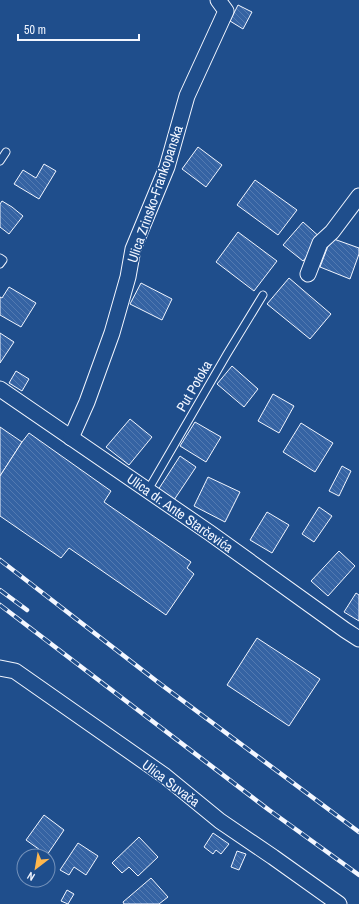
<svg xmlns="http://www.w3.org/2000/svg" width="359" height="904" viewBox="0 0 359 904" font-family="'Archivo Narrow',sans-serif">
	<defs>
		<pattern id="building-back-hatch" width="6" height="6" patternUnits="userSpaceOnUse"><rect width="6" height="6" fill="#3563a3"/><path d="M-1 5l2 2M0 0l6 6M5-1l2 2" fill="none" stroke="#537ab1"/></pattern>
	</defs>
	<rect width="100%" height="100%" fill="#1f4e8c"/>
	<g fill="url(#building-back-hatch)" stroke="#f2f6ff">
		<path d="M238 5 252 12 243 29 230 21Z"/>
		<path d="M198 147 222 165 206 187 182 169Z"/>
		<path d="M44 164 56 171 39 199 14 184 23 170 36 178Z"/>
		<path d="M255 180 297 210 278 235 237 205Z"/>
		<path d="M2 201 12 207 23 216 9 234 0 227V204Z"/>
		<path d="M303 222 322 239 303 261 283 245Z"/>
		<path d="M238 232 277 261 254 291 216 262Z"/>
		<path d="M331 238 359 248V254L350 279 320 267Z"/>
		<path d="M289 278 331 314 310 339 267 304Z"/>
		<path d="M141 283 172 299 162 320 130 304Z"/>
		<path d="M9 287 36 303 21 327 0 315V297L2 298Z"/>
		<path d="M0 333 14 342 0 363Z"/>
		<path d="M232 366 258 389 244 407 217 384Z"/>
		<path d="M16 371 29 379 22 391 9 383Z"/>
		<path d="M273 394 294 406 279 433 258 421Z"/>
		<path d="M130 419 152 437 129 465 106 447Z"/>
		<path d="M195 422 221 437 206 462 180 446Z"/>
		<path d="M301 423 333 443 315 472 283 452Z"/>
		<path d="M0 427 22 442 0 476Z"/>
		<path d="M29 433 111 491 104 502 191 562 187 568 194 574 166 615 69 548 61 558 0 516V476L22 442Z"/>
		<path d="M180 456 196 467 174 500 158 490Z"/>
		<path d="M342 466 351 471 339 496 329 491Z"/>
		<path d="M208 477 240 492 225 522 194 506Z"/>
		<path d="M319 507 332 516 314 542 302 534Z"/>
		<path d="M267 512 289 525 272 553 250 540Z"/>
		<path d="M339 551 355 566 328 596 311 581Z"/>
		<path d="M356 593 359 595V621L344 612Z"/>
		<path d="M257 638 320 679 289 726 227 685Z"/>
		<path d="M44 815 64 830 47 855 26 840Z"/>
		<path d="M213 833 229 844 221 854 216 850 213 854 204 847Z"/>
		<path d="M139 837 158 857 138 876 129 867 122 873 112 863Z"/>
		<path d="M78 843 98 856 86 875 74 867 69 875 60 870Z"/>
		<path d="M237 851 246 854 239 870 231 867Z"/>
		<path d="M151 878 168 897 159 904H124L123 902Z"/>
		<path d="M67 890 74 894 68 904 61 901Z"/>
	</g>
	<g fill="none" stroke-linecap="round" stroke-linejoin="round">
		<g stroke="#f2f6ff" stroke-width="9">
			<g id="lane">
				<path d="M0 161 6 152"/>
				<path d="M0 258 3 260 0 264"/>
				<path d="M148 490 227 354 263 295"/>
			</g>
		</g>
		<g stroke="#f2f6ff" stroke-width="17">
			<g id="street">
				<path d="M308 274 320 243 332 232 359 196"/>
				<path d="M0 389 210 533 345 630 359 639"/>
				<path d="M71 438 87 402 112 333 128 277 133 249 167 167 187 96 226 11 218 0"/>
				<path d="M0 668 15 671 165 776 220 821 273 857 339 904"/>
			</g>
		</g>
		<use href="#lane" stroke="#1f4e8c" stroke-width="7"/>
		<use href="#street" stroke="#1f4e8c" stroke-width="15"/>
		<g stroke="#f2f6ff" stroke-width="4.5">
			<g id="rail">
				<path d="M0 560 159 683 359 832"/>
				<path d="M0 590 27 610"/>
				<path d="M0 605 269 810 359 875"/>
			</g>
		</g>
		<use href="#rail" stroke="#1f4e8c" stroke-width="3" stroke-dasharray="9" stroke-linecap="butt"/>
	</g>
	<g text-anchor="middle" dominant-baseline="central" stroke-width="3" stroke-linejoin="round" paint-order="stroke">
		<g font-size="14" fill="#f2f6ff" stroke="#1f4e8c">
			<text transform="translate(155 194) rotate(-71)">Ulica Zrinsko-Frankopanska</text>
			<text transform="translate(194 386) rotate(-60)">Put Potoka</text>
			<text transform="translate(180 513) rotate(35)">Ulica dr. Ante Starčevića</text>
			<text transform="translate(171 783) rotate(37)">Ulica Suvača</text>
		</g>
	</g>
	<g transform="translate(36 868) rotate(211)"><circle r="19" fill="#1f4e8c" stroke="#7391ba"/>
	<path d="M0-3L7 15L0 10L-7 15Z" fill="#ffb74d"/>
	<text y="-6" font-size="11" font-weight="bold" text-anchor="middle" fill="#f2f6ff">N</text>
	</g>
	<path d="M18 34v6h121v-6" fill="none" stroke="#f2f6ff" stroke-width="2"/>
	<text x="24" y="34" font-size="12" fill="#f2f6ff" stroke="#1f4e8c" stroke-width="3" paint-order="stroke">50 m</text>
</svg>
